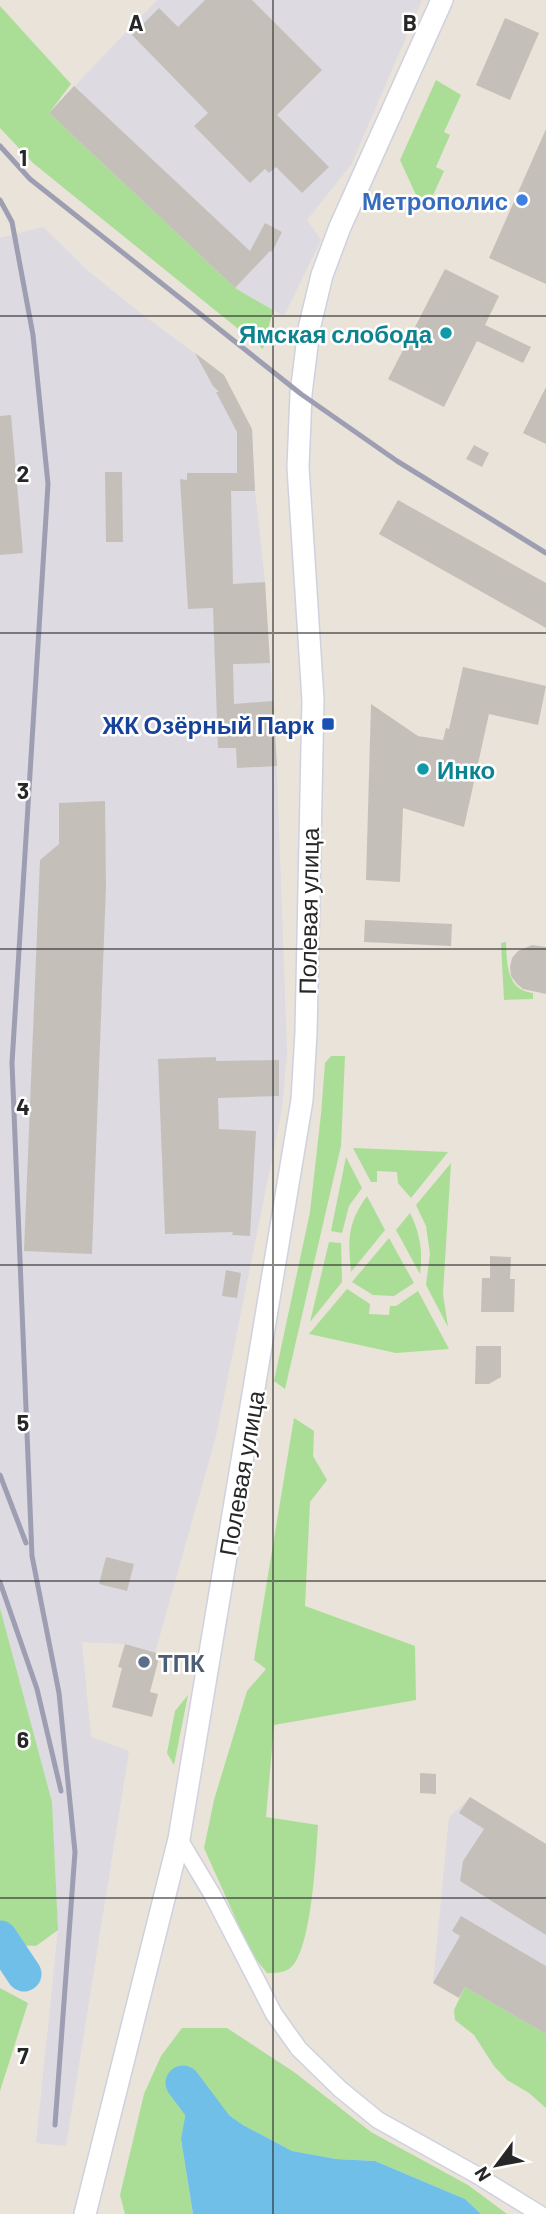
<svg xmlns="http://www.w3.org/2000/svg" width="546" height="2214" viewBox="0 0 546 2214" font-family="Barlow,sans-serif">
	<rect width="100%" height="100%" fill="#e9e3d9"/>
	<g fill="#dddae2">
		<path d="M157 0H422L351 165 307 220 321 240 284 316 235 288 49 113Z"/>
		<path d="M43 227 87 270 143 315 224 375 252 429 255 491 265 582 276 747 287 1052 282 1109 216 1436 155 1653 125 1644 82 1642 91 1737 129 1751 66 2146 36 2143 58 1930 52 1802 0 1608V238Z"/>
		<path d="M470 1797 546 1844V2034L465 1988 433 1983 449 1818Z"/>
	</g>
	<g fill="#aade97">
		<path d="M0 6 71 84 49 113 235 288 273 310 263 349 33 163 0 128Z"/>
		<path d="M436 80 461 95 444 132 450 135 436 167 444 171 430 202 416 195 400 160Z"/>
		<path d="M506 942C507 963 506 990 533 993V999L504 1000 501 943Z"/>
		<path d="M331 1056H345L341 1146 285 1389 274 1381 310 1212 321 1114 325 1063Z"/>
		<path d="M353 1148 448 1152 411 1198 398 1183 397 1172 377 1171V1182H371Z"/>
		<path d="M346 1157 362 1188 349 1206 342 1233 331 1231Z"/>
		<path d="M451 1163 443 1294 448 1327 426 1285 430 1254 426 1226 416 1205Z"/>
		<path d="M367 1196 385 1230 351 1272C348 1239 347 1224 367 1196Z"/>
		<path d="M410 1213C420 1233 423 1251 420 1274L396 1230Z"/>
		<path d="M389 1238 414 1283 394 1296 373 1295 352 1282Z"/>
		<path d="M329 1242 341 1243 342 1282 310 1322Z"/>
		<path d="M347 1289 370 1304 369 1314 389 1315 390 1306H396L418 1291 449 1349 396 1353 309 1334Z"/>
		<path d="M294 1418 314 1431 313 1456 327 1480 310 1502 305 1606 415 1646 416 1700 274 1725 266 1817 318 1825C316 1853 312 1954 289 1969 283 1973 274 1973 267 1973L251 1953 204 1848 214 1800 247 1691 266 1669 254 1660Z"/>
		<path d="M0 1608 52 1802 58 1930 36 1946 15 1945 0 1927Z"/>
		<path d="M188 1695 174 1765 167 1753 175 1711Z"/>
		<path d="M465 1987 546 2034V2108L529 2093 507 2080 494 2066 474 2035 455 2020 454 2010Z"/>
		<path d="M0 1988 28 2003 0 2091Z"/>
		<path d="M182 2028H227L294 2072 371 2132 468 2185 507 2214H481L465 2199 375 2161 336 2159 292 2151 243 2125 203 2097 181 2139 193 2214H125L120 2195 144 2094 161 2056Z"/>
	</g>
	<path fill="#70bfe8" d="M203 2097 243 2125 292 2151 336 2159 375 2161 465 2199 481 2214H193L181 2139 187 2107Z"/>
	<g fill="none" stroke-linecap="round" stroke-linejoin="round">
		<g stroke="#70bfe8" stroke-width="35">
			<path d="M0 1938 24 1974"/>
			<path d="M183 2083 225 2139"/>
		</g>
	</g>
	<g fill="#c4c0b9">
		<path d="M205 0H252L322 70 277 115 329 167 302 193 276 167 269 173 265 169 250 183 194 126 208 113 132 35 159 8 178 27Z"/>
		<path d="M505 18 539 33 510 100 476 85Z"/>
		<path d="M74 86 250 251 265 223 282 232 272 252 270 251 235 288 49 113Z"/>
		<path d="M546 129V284L489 258Z"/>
		<path d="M445 269 499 296 485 325 531 347 523 363 477 341 444 407 388 379Z"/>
		<path d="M195 353 224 375 252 429 255 491H231L233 584 265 582 270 663 233 664 234 704 273 701 277 766 237 768 236 748H218L213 608 188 609 180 479 187 480V473H237V432L216 392H219L213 386Z"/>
		<path d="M546 387V444L523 433Z"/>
		<path d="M11 415 23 553 0 555V416Z"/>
		<path d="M474 445 489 453 482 467 466 459Z"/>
		<path d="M105 472H122L123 542H106Z"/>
		<path d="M398 500 546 583V628L379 534Z"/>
		<path d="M463 667 546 686 538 725 489 714 464 827 403 808 400 882 366 880 371 704 418 736 443 740 446 728 449 729Z"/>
		<path d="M105 801 106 886 92 1254 24 1251 40 860 59 844V803Z"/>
		<path d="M365 920 452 924 451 946 364 942Z"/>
		<path d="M532 945 546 947V994L523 989 517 984 511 976 510 967 512 958 518 951Z"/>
		<path d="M216 1057V1061L279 1060V1096L218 1098 219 1129 256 1131 250 1236 232 1235 233 1232 165 1234 158 1059Z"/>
		<path d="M490 1256 511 1257 510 1279H515L514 1312H481L482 1278H490Z"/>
		<path d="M226 1270 241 1273 237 1298 222 1296Z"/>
		<path d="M476 1346H501V1377L489 1384H475Z"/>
		<path d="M106 1557 134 1564 127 1591 99 1584Z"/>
		<path d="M125 1644 160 1654 150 1692 158 1694 152 1717 112 1707 122 1668 118 1667Z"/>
		<path d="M420 1773 436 1774V1794L420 1793Z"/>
		<path d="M470 1797 546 1844V1935L460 1881 463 1861 484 1829 459 1813Z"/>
		<path d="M461 1916 546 1966V2034L465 1987 459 1998 433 1983 460 1936 452 1931Z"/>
	</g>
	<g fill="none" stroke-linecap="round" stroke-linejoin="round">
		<g stroke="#cfd1e0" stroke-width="19">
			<path id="minor" d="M179 1839 212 1894 274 2014 299 2049 340 2089 378 2120 475 2174 540 2214"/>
		</g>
		<g stroke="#cfd1e0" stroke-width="24">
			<path id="tertiary" d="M85 2214 179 1839 302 1100 306 1033 313 700 298 467 301 394 309 329 322 275 340 227 442 0"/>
		</g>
		<use href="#minor" stroke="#fff" stroke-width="16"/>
		<use href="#tertiary" stroke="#fff" stroke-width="21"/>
		<g stroke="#9d9eb1" stroke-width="5">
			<path d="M0 146 30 179 301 394 397 461 546 553"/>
			<path d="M0 200 12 222 33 335 48 484 12 1063 32 1556 59 1693 75 1852 55 2125"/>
			<path d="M0 1475 26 1543"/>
			<path d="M0 1582 37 1689 61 1791"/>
		</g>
	</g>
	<path fill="none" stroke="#272727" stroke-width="2" stroke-opacity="0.55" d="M273 0V2214M0 316H546M0 633H546M0 949H546M0 1265H546M0 1581H546M0 1898H546"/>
	<circle fill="#3f7fe0" stroke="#fff" stroke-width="2.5" cx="522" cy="200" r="7"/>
	<g fill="#0f9aa8" stroke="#fff" stroke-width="2.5">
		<circle cx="446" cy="333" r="7"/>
		<circle cx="423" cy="769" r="7"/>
	</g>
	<rect fill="#1a4fb4" stroke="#fff" stroke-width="2.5" x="321" y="717" width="14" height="14" rx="3.5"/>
	<circle fill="#5c6f8a" stroke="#fff" stroke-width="2.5" cx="144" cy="1662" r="7"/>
	<g text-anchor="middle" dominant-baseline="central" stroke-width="5" stroke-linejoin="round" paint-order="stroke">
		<g font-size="24" font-weight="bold" fill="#366cbe" stroke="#fff" text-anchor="end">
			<text x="508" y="200">Метрополис</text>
		</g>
		<g font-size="24" font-weight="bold" fill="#0d838f" stroke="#fff" text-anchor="end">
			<text x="432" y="333">Ямская слобода</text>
			<text x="437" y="769" text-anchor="start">Инко</text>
		</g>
		<g font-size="24" font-weight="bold" fill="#164399" stroke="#fff" text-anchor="end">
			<text x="314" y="724">ЖК Озёрный Парк</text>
		</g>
		<g font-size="24" fill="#272727" stroke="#fff">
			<text transform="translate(308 911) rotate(-89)">Полевая улица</text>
			<text transform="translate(241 1473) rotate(-80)">Полевая улица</text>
		</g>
		<g font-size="24" font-weight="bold" fill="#4e5e75" stroke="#fff" text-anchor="start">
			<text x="158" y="1662">ТПК</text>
		</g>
	</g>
	<g font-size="23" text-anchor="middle" font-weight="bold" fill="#272727" stroke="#fff" stroke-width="5" stroke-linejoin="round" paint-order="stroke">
		<text x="136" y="31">A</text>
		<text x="410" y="31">B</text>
		<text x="23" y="166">1</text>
		<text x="23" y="482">2</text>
		<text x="23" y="799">3</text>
		<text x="23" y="1115">4</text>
		<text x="23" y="1431">5</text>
		<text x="23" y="1748">6</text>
		<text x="23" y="2064">7</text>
	</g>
	<g transform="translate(497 2165) rotate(238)" stroke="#ffffff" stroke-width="5" paint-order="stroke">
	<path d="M0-5L12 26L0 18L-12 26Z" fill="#272727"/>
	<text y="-10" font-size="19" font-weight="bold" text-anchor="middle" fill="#272727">N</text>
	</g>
</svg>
